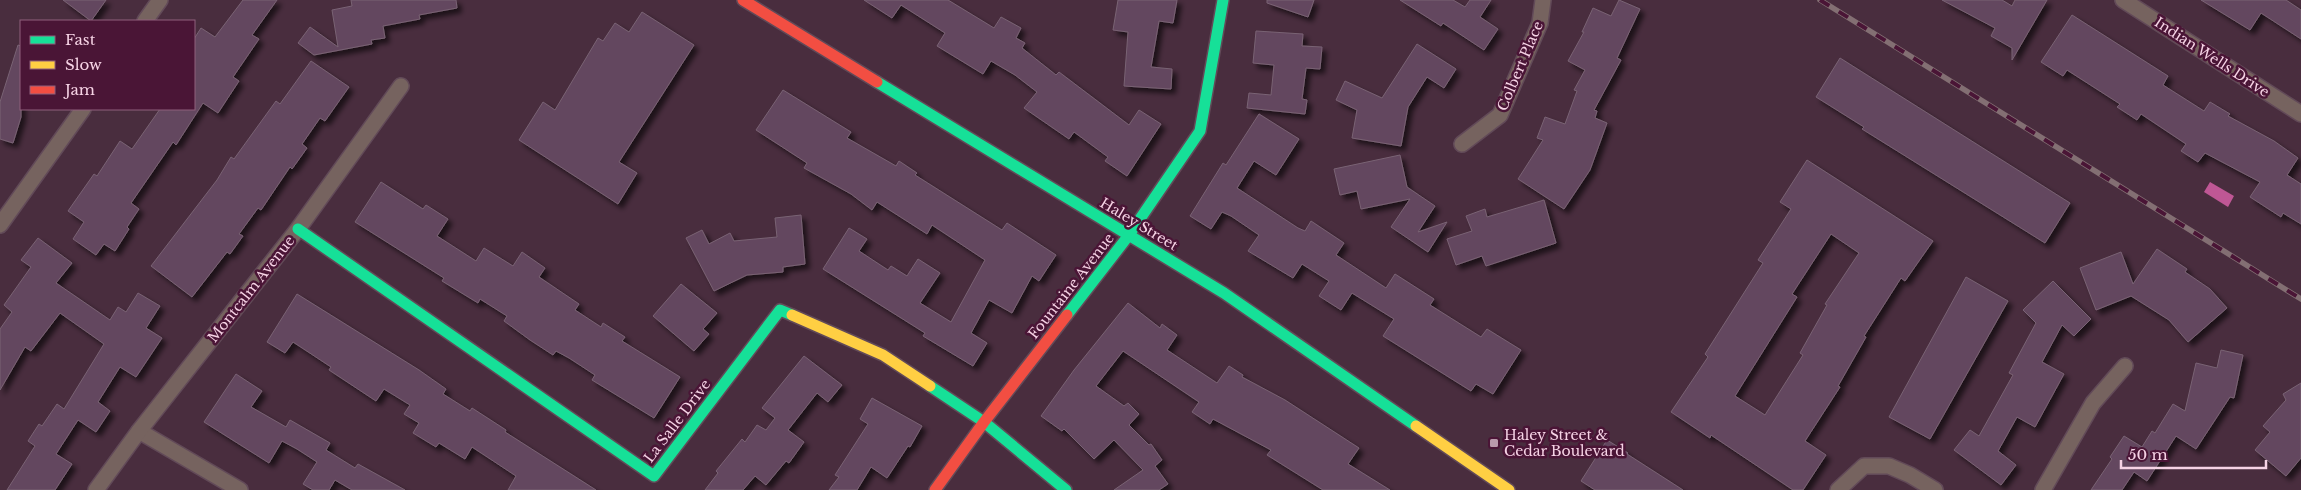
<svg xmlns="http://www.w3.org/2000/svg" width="2301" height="490" viewBox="0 0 2301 490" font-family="'Libre Baskerville',serif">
	<defs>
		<filter id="shadow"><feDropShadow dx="4.5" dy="4.5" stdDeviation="2.5" flood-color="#0009"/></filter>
	</defs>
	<rect width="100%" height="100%" fill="#492d3e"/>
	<path fill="#bf5795" d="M2210 182 2234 196 2228 207 2204 192Z"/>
	<g fill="#64465e" stroke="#796374" fill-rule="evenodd" filter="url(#shadow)">
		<path d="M63 0H106L91 21Z"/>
		<path d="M243 0H277L252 35 259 39 233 77 239 81 218 113 203 103 176 145 173 142 131 203 139 209 127 227 129 229 115 251 104 244 96 255 73 239 84 222 68 211 94 174 97 176 120 141 132 149 160 109H194V39L201 28 215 37Z"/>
		<path d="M351 0H456L457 8 419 15 420 19 383 26 385 38 371 40 372 44 314 55 298 43 310 27 338 47 332 10 352 6Z"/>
		<path d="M864 0H948L994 28 1001 17 1021 28 1016 38 1025 43 1022 48 1056 75 1059 72 1129 125 1139 110 1161 124 1127 176 1105 161 1108 157 1074 132 1069 139 1024 108 1037 92 1015 75 991 61 983 74 937 46 945 33 901 5 892 18Z"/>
		<path d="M1118 0H1177L1173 23 1159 21 1151 67 1172 69 1171 89 1124 86 1128 32 1113 30Z"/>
		<path d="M1267 0H1314L1308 17 1267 3Z"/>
		<path d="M1400 0H1453L1465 7 1470 0H1491L1480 17 1498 29 1484 50 1443 23 1441 26Z"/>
		<path d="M1619 0 1640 9 1617 58 1621 60 1594 110 1597 111 1595 118 1607 123 1590 170 1564 209 1518 179 1543 140 1537 138 1545 117 1565 124 1577 91 1574 90 1585 70 1568 61 1584 32H1582L1593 8 1611 16Z"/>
		<path d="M1942 0H2002L2012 6 2015 0H2047L2012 60V48L1991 36 1995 28Z"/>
		<path d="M2201 0H2286L2301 10V39L2261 13 2250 30Z"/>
		<path d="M642 12 694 45 619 162 637 173 618 204 519 140 543 102 555 110 598 38 603 41 615 23 629 32Z"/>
		<path d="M2072 15 2168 76 2163 85 2204 111 2210 102 2230 114 2228 116 2274 141 2298 158 2287 175 2301 184V224L2283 213 2281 217 2250 197 2260 182 2205 153 2198 162 2181 151 2186 144 2141 114 2137 120 2117 107 2120 104 2067 70 2063 76 2041 62Z"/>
		<path d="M1256 31 1303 34 1302 46 1322 47 1320 69 1306 68 1302 99 1307 100 1305 114 1247 108 1249 93 1271 95 1274 65 1253 63Z"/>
		<path d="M1417 44 1456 69 1444 88 1427 77 1408 107 1401 146 1352 138 1357 110 1336 100 1345 81 1382 98Z"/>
		<path d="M18 45 21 46V117L13 143 0 139V102Z"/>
		<path d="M1840 58 2070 203 2045 243 1862 129 1864 127 1816 97Z"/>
		<path d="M311 61 349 87 325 121 320 118 302 144 307 148 292 169 290 167 261 210 258 208 239 234 243 236 230 254 227 252 192 297 151 266 217 180 231 157 234 159 276 101 280 104Z"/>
		<path d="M783 90 851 132 847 138 896 166 899 161 917 173 915 175 1002 230 1007 223 1056 255 1039 281 1032 276 1012 313 989 300 971 333 987 343 973 366 923 336 925 333 823 269 849 228 867 239 859 251 888 270 891 266 907 276 918 259 940 273 920 303 951 322 985 260 932 225 927 234 877 202 872 210 851 194 804 168 807 163 756 130Z"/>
		<path d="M1259 114 1299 139 1276 175 1254 161 1237 188 1298 228 1305 231 1311 221 1344 243 1336 255 1386 288 1395 274 1434 299 1430 305 1481 337 1487 329 1521 350 1493 394 1476 384 1471 391 1383 336 1394 319 1352 293 1341 310 1319 296 1329 281 1302 264 1293 278 1248 251 1259 235 1231 216 1222 212 1211 229 1190 216 1223 163 1226 165Z"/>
		<path d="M1400 155 1407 187 1435 206 1418 232 1447 222 1428 252 1391 227 1410 199 1361 209 1357 191 1340 195 1334 169Z"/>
		<path d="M1807 160 1933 241 1905 281 1901 278 1864 336 1866 337 1838 386 1840 387 1805 441 1826 455 1803 490H1793L1711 435 1710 438 1671 412 1708 357 1705 354 1763 263 1758 260 1791 209 1780 202ZM1831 234 1859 253 1825 304 1827 305 1800 353 1803 355 1765 415 1735 396 1797 297 1792 294Z"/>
		<path d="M381 182 423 209 426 205 448 219 437 236 476 261 484 248 513 266 522 252 545 268 539 277 579 304 575 310 601 327 603 323 625 337 622 341 680 377 654 418 592 380 595 375 569 358 556 351 553 355 530 340 504 321 507 316 480 299 478 303 442 281 444 278 355 222Z"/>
		<path d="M1544 200 1556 243 1486 266 1482 256 1456 265 1447 239 1472 231 1466 216 1485 209 1487 217Z"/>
		<path d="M801 215 805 264 783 267V272L747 275 714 291 686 238 702 230 709 244 730 233 734 241 777 237 775 218Z"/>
		<path d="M38 238 72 263 56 283 110 320 118 307 126 312 138 293 160 306 146 328 162 338 136 377 120 367 98 402 110 411 96 432 78 420 56 454 72 464 55 490H7L35 446 28 441 39 424 42 426 57 404 64 409 104 344 60 313 31 351 25 347 0 390V329L12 312 4 305 31 267 21 260Z"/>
		<path d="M2157 249 2187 269 2185 272 2210 289 2227 308 2188 342 2169 320 2131 296 2096 310 2080 268 2121 252 2133 284Z"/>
		<path d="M1966 277 2008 301 1930 439 1889 417Z"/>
		<path d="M2053 281 2091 319 2074 336 2062 325 2042 362 2064 374 2035 427 2017 417 1998 451 2016 465 2001 485 1954 450 1970 430 1979 436 2013 375 2009 373 2036 323 2023 310Z"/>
		<path d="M681 284 717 313 703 329 709 334 694 351 653 316Z"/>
		<path d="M297 294 419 370 446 389 443 394 470 411 472 408 506 430 505 432 596 490H508L516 476 472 447 465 459 439 443 436 447 413 433 419 423 404 414 410 405 384 389 376 401 329 370 331 367 293 342 285 353 267 342Z"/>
		<path d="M1128 303 1160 328 1162 324 1177 335 1167 350 1217 383 1229 366 1243 375 1242 377 1285 400 1359 448 1348 464 1390 490H1323L1267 455 1271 450 1213 419 1210 424 1192 412 1199 402 1123 351 1096 386 1124 406 1128 403 1139 414 1129 425 1149 445 1151 444 1162 460 1155 466 1168 484 1159 490H1114L1143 470 1114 440 1094 459 1064 429 1062 431 1041 416 1074 370Z"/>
		<path d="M2221 350 2243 355 2234 398 2230 397 2196 449 2176 436 2147 481 2134 472 2122 490H2091L2112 459 2110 457 2124 436 2142 447 2152 431 2155 433 2173 404 2185 411 2196 363 2217 368Z"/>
		<path d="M804 356 842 385 828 402 817 393 788 430 804 442 789 463 786 461 766 485 755 476 743 490H705L718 473 716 471 742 439 745 442 757 425 766 430 775 418 762 408Z"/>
		<path d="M236 374 262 391 251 407 286 427 290 420 330 443 326 450 355 468 358 464 405 490H352L335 480 329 490H313L303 484 317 462 297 449 282 441 269 463 204 422Z"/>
		<path d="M2301 383V458L2286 476 2255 450 2270 432 2263 426 2286 400 2283 394Z"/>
		<path d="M872 398 922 426 910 447 908 446 887 478 871 467 857 490H829L839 477 835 475 868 424 860 419Z"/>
		<path d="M1607 440 1628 453 1627 454 1683 490H1595L1581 481Z"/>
	</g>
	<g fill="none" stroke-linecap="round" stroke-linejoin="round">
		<g stroke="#624a58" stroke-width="18">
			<g id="street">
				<path d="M2123 0 2301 114"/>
				<path d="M145 21 160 0"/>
				<path d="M1462 144 1500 115 1540 23 1543 0"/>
				<path d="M0 225 83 109"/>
				<path d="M139 431 240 490"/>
				<path d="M96 490 139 431 298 229 401 86"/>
				<path d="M1838 490 1864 466H1889L1910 475 1935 490"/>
				<path d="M2043 490 2093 403 2125 366"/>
			</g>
		</g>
		<g stroke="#624a58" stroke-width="14">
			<g id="fast">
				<path d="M877 82 1224 293 1416 426"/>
				<path d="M298 229 654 476 780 310 792 315"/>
				<path d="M1067 315 1129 235 1200 131 1223 0"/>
				<path d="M930 386 984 422 1066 490"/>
			</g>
		</g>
		<g stroke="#624a58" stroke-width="14">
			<g id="slow">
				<path d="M792 315 883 355 930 386"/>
				<path d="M1416 426 1509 490"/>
			</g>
		</g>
		<g stroke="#624a58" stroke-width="14">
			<g id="jam">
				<path d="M743 0 877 82"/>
				<path d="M935 490 984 422 1067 315"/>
			</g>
		</g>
		<use href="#street" stroke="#76635f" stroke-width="15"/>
		<use href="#fast" stroke="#16e098" stroke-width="11"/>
		<use href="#slow" stroke="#ffcf43" stroke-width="11"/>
		<use href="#jam" stroke="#f24e42" stroke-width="11"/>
		<g stroke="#836f73" stroke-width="5.5">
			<path id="rail" d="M1820 0 2301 299"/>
		</g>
		<use href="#rail" stroke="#4a1536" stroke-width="4" stroke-dasharray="11" stroke-linecap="butt"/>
	</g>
	<rect fill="#b999ab" stroke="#4a1536" stroke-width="2" x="1489" y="438" width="10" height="10" rx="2.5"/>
	<g text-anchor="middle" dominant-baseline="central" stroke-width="5" stroke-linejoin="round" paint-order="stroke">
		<g font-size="14" fill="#f6d3e5" stroke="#4a1536">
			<text transform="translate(2212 57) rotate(33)">Indian Wells Drive</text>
			<text transform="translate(1520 66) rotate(-67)">Colbert Place</text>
			<text transform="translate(1139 224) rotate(31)">Haley Street</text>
			<text transform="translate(1071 286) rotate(-52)">Fountaine Avenue</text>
			<text transform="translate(251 289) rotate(-52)">Montcalm Avenue</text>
			<text transform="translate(677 421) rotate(-53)">La Salle Drive</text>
		</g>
		<g font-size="14" fill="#f6d3e5" stroke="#4a1536" text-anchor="start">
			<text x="1504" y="435">Haley Street &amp;<tspan x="1504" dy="16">Cedar Boulevard</tspan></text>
		</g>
	</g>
	<rect x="20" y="20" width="175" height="90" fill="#4a1536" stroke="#8f617c"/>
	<rect x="30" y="36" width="25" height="8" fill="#16e098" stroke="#8f617c"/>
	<text x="65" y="45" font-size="15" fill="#f6d3e5">Fast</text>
	<rect x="30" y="61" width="25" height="8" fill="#ffcf43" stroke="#8f617c"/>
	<text x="65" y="70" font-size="15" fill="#f6d3e5">Slow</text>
	<rect x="30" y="86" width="25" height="8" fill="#f24e42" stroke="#8f617c"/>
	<text x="65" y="95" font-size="15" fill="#f6d3e5">Jam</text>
	<path d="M2121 460v8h145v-8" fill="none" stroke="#f6d3e5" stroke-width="2.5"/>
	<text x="2128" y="460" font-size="15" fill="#f6d3e5" stroke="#4a1536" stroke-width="4" paint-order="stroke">50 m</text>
</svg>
